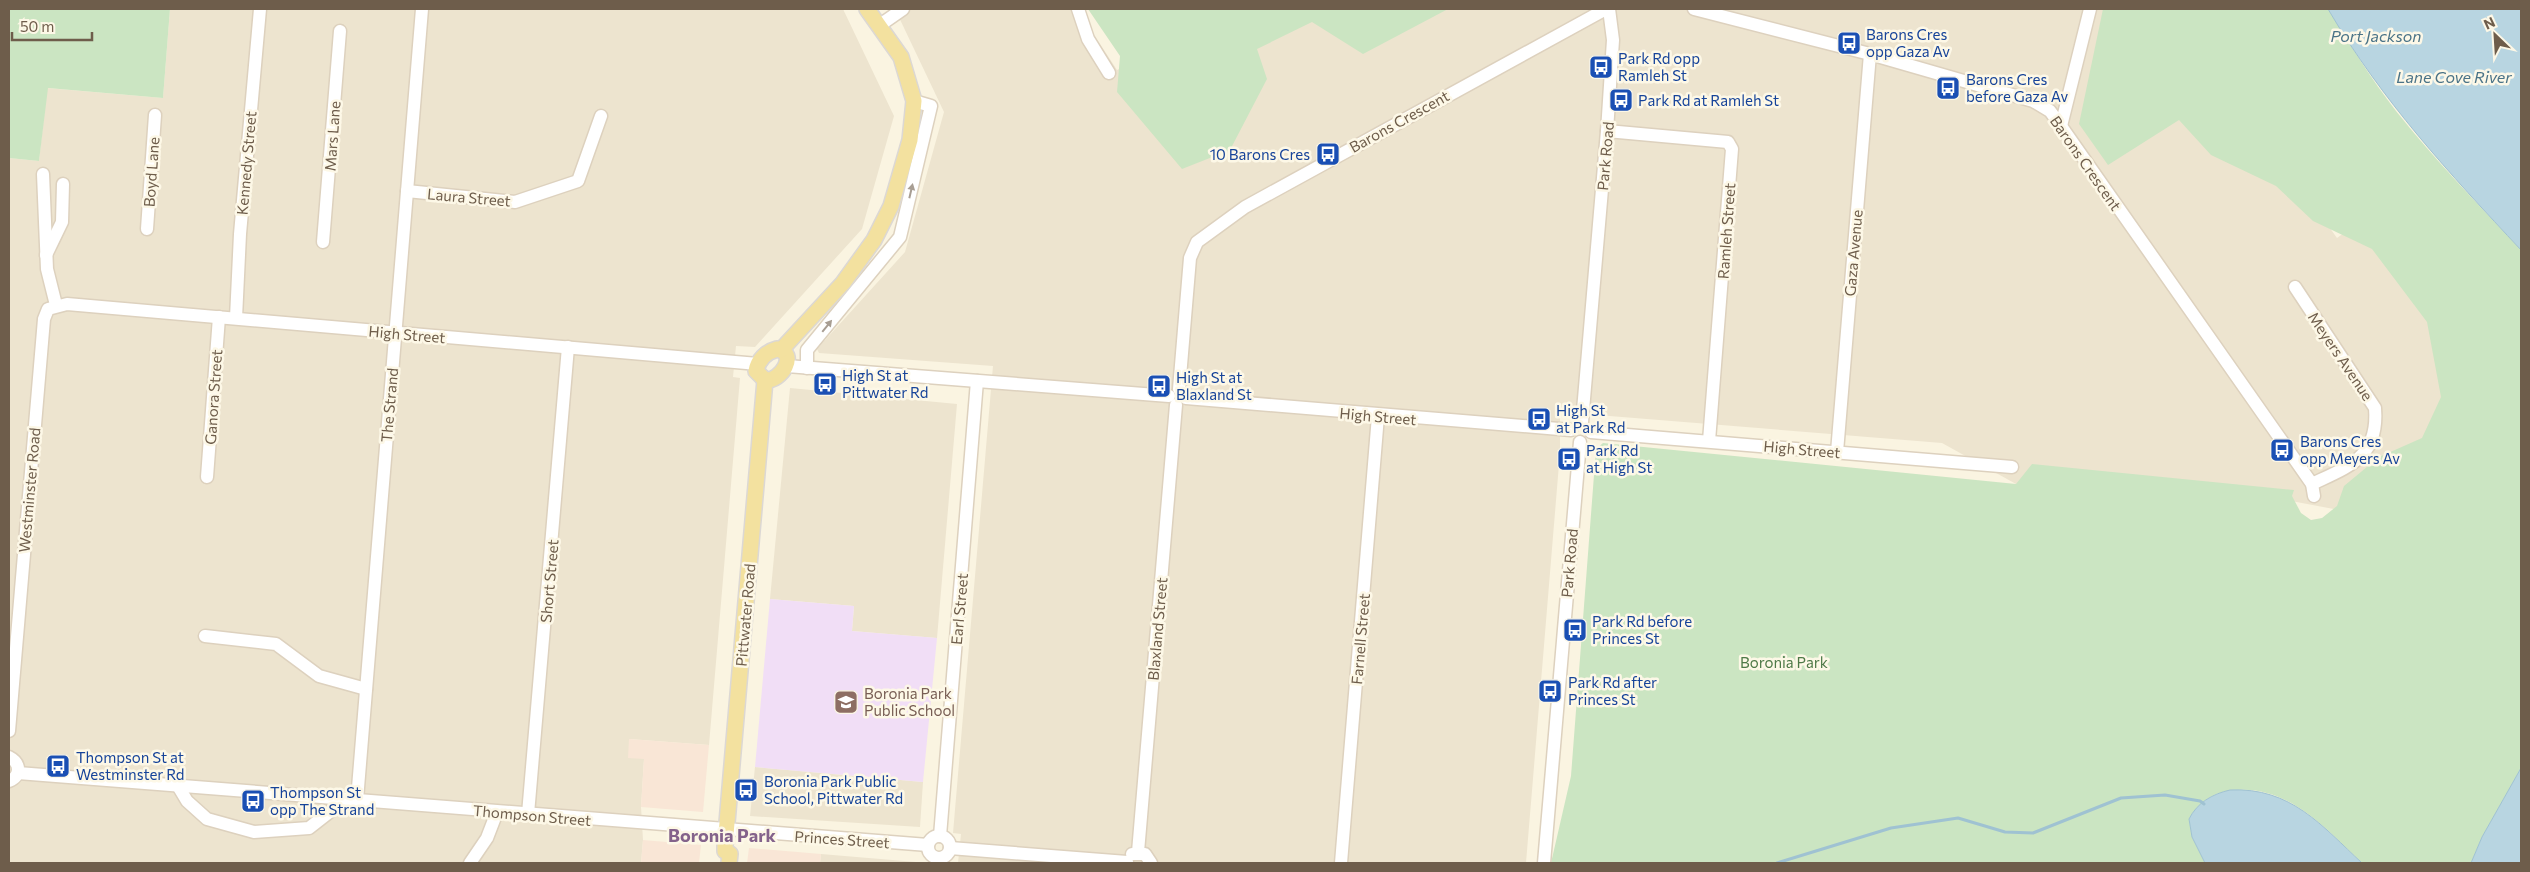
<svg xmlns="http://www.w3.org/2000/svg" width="2530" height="872" viewBox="0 0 2530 872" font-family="Commissioner,sans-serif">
	<rect width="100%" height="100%" fill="#faf4e1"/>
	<g fill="#ede4cf">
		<path d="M170 9H843L894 116 862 229 755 347 736 346 733 377 740 378 709 745 629 739 644 759 641 807 643 840 641 863H9V158L39 161 47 88 163 98Z"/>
		<path d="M895 9H1077L1117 70 1265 9H2111L2226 82 2337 238 2381 206 2477 431 2360 514 2276 498 2016 484 1942 443 1560 412V452L1526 863H958L961 834 953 833 993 366 819 353 817 349 905 252 944 112Z"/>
		<path d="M790 388 957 404 937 638 852 631 854 606 770 599Z"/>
		<path d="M755 767 923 782 920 827 750 816Z"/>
		<path d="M821 854 916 862 917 863H820Z"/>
	</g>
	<g fill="#f9e6d6">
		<path d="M629 739 709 745 703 812 641 807 644 759 628 758Z"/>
		<path d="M643 840 701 845 699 863H641Z"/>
		<path d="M749 848 821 854 820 863H747Z"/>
	</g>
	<path fill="#f1def6" d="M770 599 854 606 852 631 937 638 923 782 755 767Z"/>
	<g fill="#cbe5c2">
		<path d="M9 9H170L163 98 48 88 39 161 9 158Z"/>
		<path d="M1088 9H1448L1363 54 1312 22 1257 49 1267 79 1230 150 1182 169 1117 92 1120 56Z"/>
		<path d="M2103 9H2328C2350 44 2371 79 2396 111 2435 160 2478 204 2521 250V768L2482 837 2471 863H2362C2325 828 2285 781 2228 791 2212 793 2197 804 2189 819L2192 837 2205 863H1551L1571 776 1596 449 1603 443 2016 484 2032 464 2294 490 2292 496 2301 513 2311 520 2322 518 2337 506 2344 486 2379 457 2422 438 2441 397 2427 322 2372 249 2313 221 2276 186 2211 155 2179 120 2108 165 2079 124Z"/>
	</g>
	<g fill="#b8d5e1" stroke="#9fc2d2">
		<path d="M2328 9H2521V250C2449 173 2382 101 2328 9Z"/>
		<path d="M2521 768V863H2471L2482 837Z"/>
		<path d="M2230 790C2291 787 2322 826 2362 863H2205L2192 837 2189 819C2197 803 2212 794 2230 790Z"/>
	</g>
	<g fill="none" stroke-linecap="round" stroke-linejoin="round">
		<path stroke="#9fc2d2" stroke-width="3" d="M1777 863 1891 828 1958 818 2005 832 2033 833 2121 798 2165 795 2200 801 2204 804"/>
		<g stroke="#ddd1be" stroke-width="15">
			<g id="minor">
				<path d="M1078 9 1088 39 1109 73"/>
				<path d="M1694 9 1870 54 2033 101 2050 111 2061 126 2312 484 2314 496"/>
				<path d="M880 25 903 9"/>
				<path d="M2061 126 2090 9"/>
				<path d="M1607 131 1728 142 1732 149 1709 441"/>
				<path d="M43 174 47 269 56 305"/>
				<path d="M407 191 515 202 578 181 601 116"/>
				<path d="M147 229 155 115"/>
				<path d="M323 242 340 31"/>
				<path d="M46 255 62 222 63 184"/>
				<path d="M2295 287 2375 408C2379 457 2350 466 2312 484"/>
				<path d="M236 318 240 234 260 9"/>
				<path d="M787 366 1169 396"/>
				<path d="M807 368V350L900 237 931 106 914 101"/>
				<path d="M1179 389 1190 258 1197 242 1245 207 1606 9"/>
				<path d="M1186 398 1571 430"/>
				<path d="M1582 422 1607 131 1613 40 1609 9"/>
				<path d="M1591 432 2012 467"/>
				<path d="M1837 452 1870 54"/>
				<path d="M207 477 219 317"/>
				<path d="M205 636 276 644 319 676 366 689"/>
				<path d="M9 731 44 319 48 309 67 304 758 364"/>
				<path d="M9 757C21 763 21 776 9 781"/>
				<path d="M18 773 928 845"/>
				<path d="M178 786 187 801 207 819 254 832 309 828 332 810 338 799"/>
				<path d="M357 800 422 9"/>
				<path d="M528 814 568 347"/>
				<circle cx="939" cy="847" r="11"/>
				<path d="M940 836 977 381"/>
				<path d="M950 848 1127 862"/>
				<path d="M1138 852 1176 405"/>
				<path d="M1132 854H1145L1151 863"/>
				<path d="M470 863 487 838 497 812"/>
				<path d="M1341 863 1378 416"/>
				<path d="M1544 863 1580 442"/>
			</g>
		</g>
		<g stroke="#dcd8d4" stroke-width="18">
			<g id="major">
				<path d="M777 349C799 353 781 382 765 380L756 371C758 360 766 352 777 349Z"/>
				<path d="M781 350 843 283 874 240 891 206 910 140 914 101 901 57 867 9"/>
				<path d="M729 863 730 854 725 851V846L765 380"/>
			</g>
		</g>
		<use href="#minor" stroke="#fff" stroke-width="12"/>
		<use href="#major" stroke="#f3e19f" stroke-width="15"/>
	</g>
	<defs><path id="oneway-solid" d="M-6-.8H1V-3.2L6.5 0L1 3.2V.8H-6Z" transform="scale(1.25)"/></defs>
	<g fill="#a89e93">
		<use href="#oneway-solid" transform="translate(911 191) rotate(-77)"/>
		<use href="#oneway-solid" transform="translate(827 326) rotate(-51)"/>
	</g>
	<defs>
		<g id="bus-square" transform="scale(1.25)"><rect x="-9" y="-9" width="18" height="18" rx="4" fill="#1a4fb4" stroke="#fdf8e7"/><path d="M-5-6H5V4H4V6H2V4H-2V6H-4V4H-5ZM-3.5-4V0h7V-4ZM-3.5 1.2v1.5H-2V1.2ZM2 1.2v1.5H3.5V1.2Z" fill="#fff"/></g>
		<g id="school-square" transform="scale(1.25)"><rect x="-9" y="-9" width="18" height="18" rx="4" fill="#8d6e63" stroke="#fdf8e7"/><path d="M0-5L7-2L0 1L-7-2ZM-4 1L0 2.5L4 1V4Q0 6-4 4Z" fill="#fff"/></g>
	</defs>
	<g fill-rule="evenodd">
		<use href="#bus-square" x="1849" y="43"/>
		<use href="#bus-square" x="1601" y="67"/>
		<use href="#bus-square" x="1948" y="88"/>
		<use href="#bus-square" x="1621" y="100"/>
		<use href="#bus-square" x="1328" y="154"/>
		<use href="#bus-square" x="825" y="384"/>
		<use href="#bus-square" x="1159" y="386"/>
		<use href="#bus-square" x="1539" y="419"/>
		<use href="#bus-square" x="2282" y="450"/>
		<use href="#bus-square" x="1569" y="459"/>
		<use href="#bus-square" x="1575" y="630"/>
		<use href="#bus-square" x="1550" y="691"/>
		<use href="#school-square" x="846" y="702"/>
		<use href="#bus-square" x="58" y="766"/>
		<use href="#bus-square" x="746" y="790"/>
		<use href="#bus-square" x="253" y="801"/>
	</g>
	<g text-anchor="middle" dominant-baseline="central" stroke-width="5" stroke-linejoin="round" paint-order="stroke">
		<g font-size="15" fill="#164399" stroke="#fdf8e7" text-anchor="start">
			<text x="1866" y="34">Barons Cres<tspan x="1866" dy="17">opp Gaza Av</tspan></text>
			<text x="1618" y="58">Park Rd opp<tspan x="1618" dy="17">Ramleh St</tspan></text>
			<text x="1966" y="79">Barons Cres<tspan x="1966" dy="17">before Gaza Av</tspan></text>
			<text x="1638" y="100">Park Rd at Ramleh St</text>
			<text x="1310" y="154" text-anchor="end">10 Barons Cres</text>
			<text x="842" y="375">High St at<tspan x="842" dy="17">Pittwater Rd</tspan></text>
			<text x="1176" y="377">High St at<tspan x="1176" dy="17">Blaxland St</tspan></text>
			<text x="1556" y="410">High St<tspan x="1556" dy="17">at Park Rd</tspan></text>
			<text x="2300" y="441">Barons Cres<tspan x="2300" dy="17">opp Meyers Av</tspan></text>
			<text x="1586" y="450">Park Rd<tspan x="1586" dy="17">at High St</tspan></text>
			<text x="1592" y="621">Park Rd before<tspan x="1592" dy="17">Princes St</tspan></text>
			<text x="1568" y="682">Park Rd after<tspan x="1568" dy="17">Princes St</tspan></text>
			<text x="76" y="757">Thompson St at<tspan x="76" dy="17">Westminster Rd</tspan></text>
			<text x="764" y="781">Boronia Park Public<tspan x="764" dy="17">School, Pittwater Rd</tspan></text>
			<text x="270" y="792">Thompson St<tspan x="270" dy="17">opp The Strand</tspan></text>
		</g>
		<g font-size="15" fill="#6e5d4b" stroke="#fdf8e7">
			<text transform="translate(1399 121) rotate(-29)">Barons Crescent</text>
			<text transform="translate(332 136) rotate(-86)">Mars Lane</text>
			<text transform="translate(1605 156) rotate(-85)">Park Road</text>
			<text transform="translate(246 163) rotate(-85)">Kennedy Street</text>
			<text transform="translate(2086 163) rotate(55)">Barons Crescent</text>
			<text transform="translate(151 172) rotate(-86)">Boyd Lane</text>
			<text transform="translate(469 197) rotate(5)">Laura Street</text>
			<text transform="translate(1726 231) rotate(-86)">Ramleh Street</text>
			<text transform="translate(1853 253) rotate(-85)">Gaza Avenue</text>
			<text transform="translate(407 334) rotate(5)">High Street</text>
			<text transform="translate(2341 356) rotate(56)">Meyers Avenue</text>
			<text transform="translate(213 397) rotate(-86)">Ganora Street</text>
			<text transform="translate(389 405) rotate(-85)">The Strand</text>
			<text transform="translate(1378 416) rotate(5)">High Street</text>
			<text transform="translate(1802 449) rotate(5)">High Street</text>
			<text transform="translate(29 490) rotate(-85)">Westminster Road</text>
			<text transform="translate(1569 563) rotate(-85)">Park Road</text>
			<text transform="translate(549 581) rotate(-85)">Short Street</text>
			<text transform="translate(959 609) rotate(-85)">Earl Street</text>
			<text transform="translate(745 615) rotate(-85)">Pittwater Road</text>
			<text transform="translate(1157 629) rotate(-85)">Blaxland Street</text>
			<text transform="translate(1360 639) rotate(-85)">Farnell Street</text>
			<text transform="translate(532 815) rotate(5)">Thompson Street</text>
			<text transform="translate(842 839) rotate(4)">Princes Street</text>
		</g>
		<g font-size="15" fill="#4e7947" stroke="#fdf8e7">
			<text x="1784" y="662">Boronia Park</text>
		</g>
		<g font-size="15" fill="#785e54" stroke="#fdf8e7" text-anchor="start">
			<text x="864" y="693">Boronia Park<tspan x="864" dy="17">Public School</tspan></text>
		</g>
		<g font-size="16" font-style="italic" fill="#4a7387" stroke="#fdf8e7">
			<text x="2376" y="35">Port Jackson</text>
			<text x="2454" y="76">Lane Cove River</text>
		</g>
		<g font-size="18" font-weight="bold" fill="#84638b" stroke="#fdf8e7">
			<text x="722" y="835">Boronia Park</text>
		</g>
	</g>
	<rect width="2530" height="872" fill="none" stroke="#6e5d4b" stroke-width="20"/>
	<g transform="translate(2495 35) rotate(335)" stroke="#fdf8e7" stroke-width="4" paint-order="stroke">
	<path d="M0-4L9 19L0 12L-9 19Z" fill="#6e5d4b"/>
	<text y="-8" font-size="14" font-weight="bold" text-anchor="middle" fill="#6e5d4b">N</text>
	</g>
	<path d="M12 32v8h80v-8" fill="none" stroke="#6e5d4b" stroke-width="2.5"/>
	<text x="20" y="32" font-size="15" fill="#6e5d4b" stroke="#fdf8e7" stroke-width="4" paint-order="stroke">50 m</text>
</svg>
